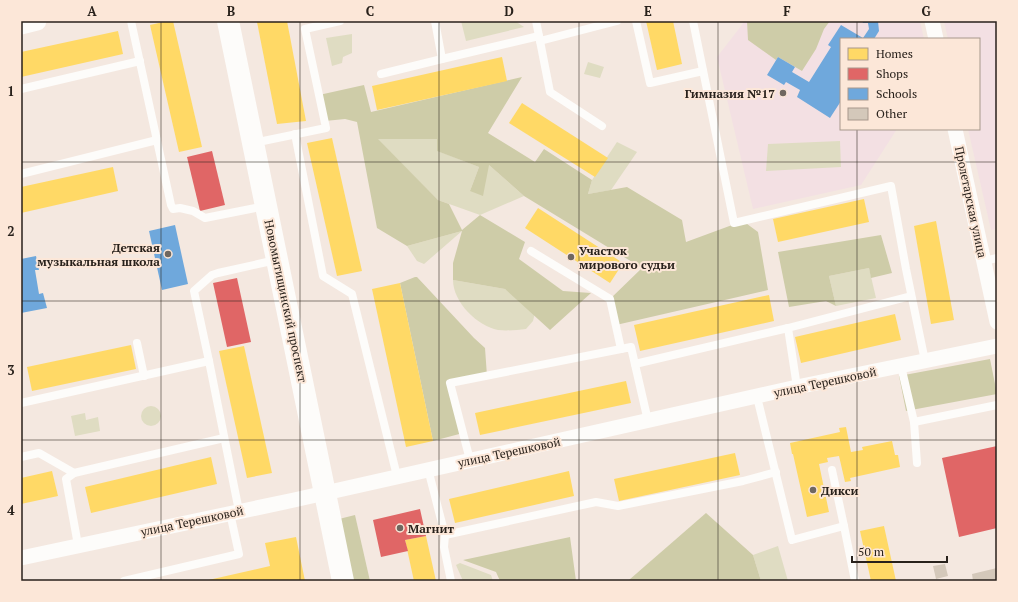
<svg xmlns="http://www.w3.org/2000/svg" width="1018" height="602" viewBox="0 0 1018 602" font-family="'PT Serif',serif">
	<rect width="100%" height="100%" fill="#f4e8e0"/>
	<g fill="#f3e0e3">
		<path d="M745 21H920L924 39H841V129H897L861 185 753 209 717 57Z"/>
		<path d="M944 21H997V229L991 230 968 129H979V39H948Z"/>
	</g>
	<g fill="#dfdcc2">
		<path d="M461 21H515L524 27 466 41Z"/>
		<path d="M352 34V53L343 57 342 63 332 66 326 38Z"/>
		<path d="M588 62 604 67 600 78 584 74Z"/>
		<path d="M377 139H437L438 151 479 167 470 191 488 164 524 196 480 215 438 200Z"/>
		<path d="M840 141 841 167 766 171 768 144Z"/>
		<path d="M617 142 637 152 611 190 588 194 592 180Z"/>
		<path d="M462 231 424 264 417 261 407 246Z"/>
		<path d="M869 268 876 298 836 306 829 276Z"/>
		<path d="M453 280 505 289 536 309 533 321 526 329C517 330 507 331 498 330 477 326 453 302 453 280Z"/>
		<circle cx="151" cy="416" r="10"/>
		<path d="M85 413 86 420 98 417 100 431 75 436 71 416Z"/>
		<path d="M778 546 788 581H761L753 555Z"/>
		<path d="M460 563 491 575 493 581H463L456 565Z"/>
	</g>
	<g fill="#cecca8">
		<path d="M747 21H830L824 29 816 49 802 71 778 57 776 60 748 40Z"/>
		<path d="M522 77 488 133 535 162 544 149 592 180 588 194 627 187 682 220 686 242 743 221 758 232 768 290 616 325 610 299 642 268 524 196 489 165 483 196 470 191 479 167 437 151V139H378L438 200 449 204 462 230 480 215 525 242 519 259 563 291 591 293 550 330 505 289 453 280V263L462 231 407 246 377 228 357 122 345 119 325 121 319 95 364 85 371 112Z"/>
		<path d="M881 235 892 273 871 278 869 268 829 276 836 306 826 301 789 307 778 252Z"/>
		<path d="M415 277H417L474 338 485 348 487 376 450 384 463 433 433 441 400 283Z"/>
		<path d="M990 359 997 394 906 411 899 376Z"/>
		<path d="M706 513 753 555 761 581H630L629 580Z"/>
		<path d="M355 515 370 581H348L335 520Z"/>
		<path d="M570 537 576 581H500L496 572 463 560Z"/>
	</g>
	<g fill="#ffd966">
		<path d="M168 21H173L202 147 179 152 150 25Z"/>
		<path d="M258 21H287L306 121 277 124 257 22Z"/>
		<path d="M646 21H673L682 64 657 70Z"/>
		<path d="M118 31 123 54 21 77V52Z"/>
		<path d="M502 57 507 81 377 110 372 86Z"/>
		<path d="M522 103 608 158 595 177 509 123Z"/>
		<path d="M332 138 362 271 337 276 307 143Z"/>
		<path d="M113 167 118 191 21 213V187Z"/>
		<path d="M864 199 869 222 778 242 773 219Z"/>
		<path d="M538 208 623 263 610 283 525 228Z"/>
		<path d="M936 221 954 320 931 324 914 226Z"/>
		<path d="M400 283 433 441 406 447 372 289Z"/>
		<path d="M769 295 774 321 640 351 634 325Z"/>
		<path d="M895 314 901 340 801 363 795 337Z"/>
		<path d="M131 345 136 369 32 391 27 367Z"/>
		<path d="M244 346 272 473 247 478 219 351Z"/>
		<path d="M626 381 631 403 480 435 475 413Z"/>
		<path d="M846 427 851 452 863 450 862 447 892 441 895 455H898L900 467 850 478 851 481 845 482 839 456 827 458 828 462 819 464 829 512 807 517 793 454H792L790 443 840 432 839 428Z"/>
		<path d="M735 453 740 475 619 501 614 479Z"/>
		<path d="M211 457 217 484 91 513 85 487Z"/>
		<path d="M52 471 58 496 21 504V478Z"/>
		<path d="M569 471 574 496 455 523 449 499Z"/>
		<path d="M884 526 896 581H871L860 531Z"/>
		<path d="M426 536 436 581H414L405 540Z"/>
		<path d="M296 537 305 581H204L270 566 265 543Z"/>
	</g>
	<g fill="#e06666">
		<path d="M212 151 225 205 200 211 187 157Z"/>
		<path d="M237 278 251 342 227 347 213 283Z"/>
		<path d="M997 446V528L959 537 942 458Z"/>
		<path d="M420 509 426 536 405 540 408 551 381 557 373 520Z"/>
	</g>
	<g fill="#6fa8dc">
		<path d="M862 21H878L879 31 874 39H841V101L830 118 797 97 800 90 786 82 784 85 767 75 778 57 795 67 792 72 809 82 831 47 828 45 841 25 863 38 869 29 868 23H863Z"/>
		<path d="M175 225 188 284 162 290 149 231Z"/>
		<path d="M36 256 39 270H35L39 294 43 293 47 308 21 313V259Z"/>
	</g>
	<g fill="#d4c8ba">
		<path d="M945 564 948 576 936 579 933 566Z"/>
		<path d="M997 568V581H973L972 574Z"/>
	</g>
	<g fill="none" stroke-linecap="round" stroke-linejoin="round">
		<g stroke="#fdfcfa" stroke-width="8">
			<path d="M131 21 171 205 173 209 180 208 193 211 205 218 265 206"/>
			<path d="M435 21 442 59 539 36"/>
			<path d="M536 21 540 41 617 21"/>
			<path d="M636 21 650 83 703 71"/>
			<path d="M693 21 734 223 891 186 906 269 925 361"/>
			<path d="M540 41 550 92 602 126"/>
			<path d="M381 74 442 59"/>
			<path d="M21 89 140 61"/>
			<path d="M295 134 323 276 352 294 397 476"/>
			<path d="M253 143 326 128 305 29 340 21"/>
			<path d="M21 174 157 140"/>
			<path d="M531 251 610 299 621 349"/>
			<path d="M984 261 997 258"/>
			<path d="M788 328 797 387"/>
			<path d="M137 343 144 376"/>
			<path d="M635 364 788 328 911 296"/>
			<path d="M901 366 914 422 917 463"/>
			<path d="M757 397 792 540 844 526 855 581"/>
			<path d="M21 403 209 361"/>
			<path d="M914 422 997 405"/>
			<path d="M21 457 39 453 74 473"/>
			<path d="M470 460 450 383 631 347 648 421"/>
			<path d="M428 469 445 535 596 502 618 506 743 481 776 472"/>
			<path d="M832 470 844 526"/>
			<path d="M239 511 209 361 194 291 212 275 218 273 276 260"/>
			<path d="M445 535 444 547 451 581"/>
			<path d="M78 545 66 479 74 473 224 438"/>
			<path d="M124 581 239 554 230 513"/>
		</g>
		<g stroke="#fdfcfa" stroke-width="15">
			<path d="M932 21 936 39"/>
			<path d="M955 129 997 322"/>
			<path d="M21 558 294 500 797 387 997 346"/>
		</g>
		<path stroke="#fdfcfa" stroke-width="19" d="M21 25 37 21"/>
		<path stroke="#fdfcfa" stroke-width="22" d="M228 21 343 581"/>
	</g>
	<path fill="none" stroke="#28211b" stroke-width="1" stroke-opacity="0.55" d="M161 21V581M300 21V581M439 21V581M579 21V581M718 21V581M857 21V39M857 129V581M21 162H997M21 301H997M21 440H997"/>
	<g fill="#6f6760" stroke="#fce7d8" stroke-width="1.5">
		<circle cx="783" cy="93" r="4"/>
		<circle cx="168" cy="254" r="4"/>
		<circle cx="571" cy="257" r="4"/>
		<circle cx="813" cy="490" r="4"/>
		<circle cx="400" cy="528" r="4"/>
	</g>
	<g text-anchor="middle" dominant-baseline="central" stroke-width="4" stroke-linejoin="round" paint-order="stroke">
		<g font-size="12" font-weight="bold" fill="#28211b" stroke="#fce7d8" text-anchor="start">
			<text x="775" y="93" text-anchor="end">Гимназия №17</text>
			<text x="160" y="247" text-anchor="end">Детская<tspan x="160" dy="14">музыкальная школа</tspan></text>
			<text x="579" y="250">Участок<tspan x="579" dy="14">мирового судьи</tspan></text>
			<text x="821" y="490">Дикси</text>
			<text x="408" y="528">Магнит</text>
		</g>
		<g font-size="12" fill="#28211b" stroke="#fce7d8">
			<text transform="translate(971 202) rotate(78)">Пролетарская улица</text>
			<text transform="translate(286 301) rotate(78)">Новомытищинский проспект</text>
			<text transform="translate(825 382) rotate(-12)">улица Терешковой</text>
			<text transform="translate(509 452) rotate(-12)">улица Терешковой</text>
			<text transform="translate(192 521) rotate(-12)">улица Терешковой</text>
		</g>
	</g>
	<rect width="1018" height="602" fill="none" stroke="#fce7d8" stroke-width="44"/>
	<rect x="840" y="38" width="140" height="92" fill="#fce7d8" stroke="#a7988c"/>
	<rect x="848" y="48" width="20" height="12" fill="#ffd966" stroke="#a7988c"/>
	<text x="876" y="58" font-size="12" fill="#28211b">Homes</text>
	<rect x="848" y="68" width="20" height="12" fill="#e06666" stroke="#a7988c"/>
	<text x="876" y="78" font-size="12" fill="#28211b">Shops</text>
	<rect x="848" y="88" width="20" height="12" fill="#6fa8dc" stroke="#a7988c"/>
	<text x="876" y="98" font-size="12" fill="#28211b">Schools</text>
	<rect x="848" y="108" width="20" height="12" fill="#d4c8ba" stroke="#a7988c"/>
	<text x="876" y="118" font-size="12" fill="#28211b">Other</text>
	<path d="M852 556v6h95v-6" fill="none" stroke="#28211b" stroke-width="2"/>
	<text x="858" y="556" font-size="12" fill="#28211b" stroke="#fce7d8" stroke-width="3" paint-order="stroke">50 m</text>
	<rect x="22" y="22" width="974" height="558" fill="none" stroke="#28211b" stroke-width="1.5"/>
	<g font-size="13" text-anchor="middle" font-weight="bold" fill="#28211b">
		<text x="92" y="16">A</text>
		<text x="231" y="16">B</text>
		<text x="370" y="16">C</text>
		<text x="509" y="16">D</text>
		<text x="648" y="16">E</text>
		<text x="787" y="16">F</text>
		<text x="926" y="16">G</text>
		<text x="11" y="96">1</text>
		<text x="11" y="236">2</text>
		<text x="11" y="375">3</text>
		<text x="11" y="515">4</text>
	</g>
</svg>
